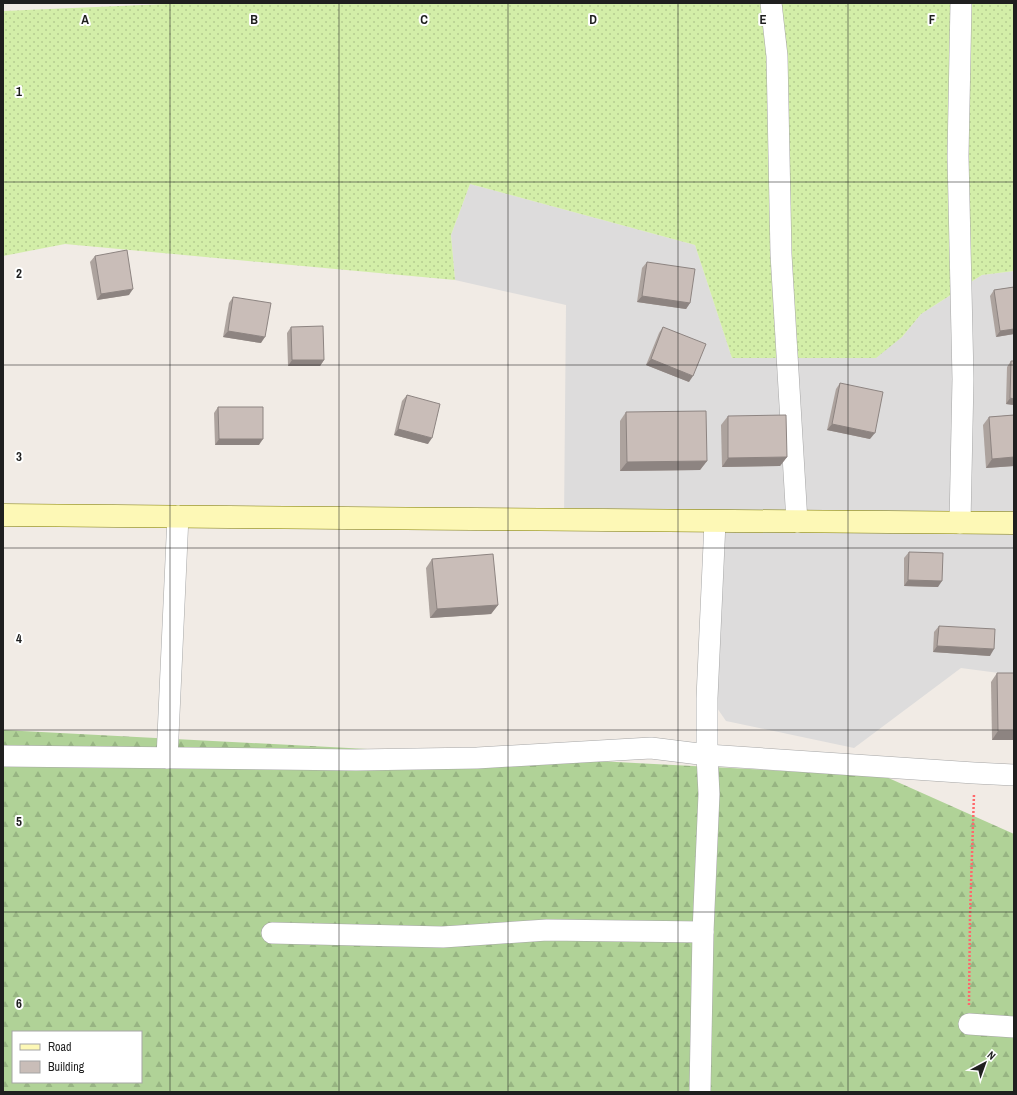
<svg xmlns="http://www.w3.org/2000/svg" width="1017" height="1095" viewBox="0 0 1017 1095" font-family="'Archivo Narrow',sans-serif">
	<defs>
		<pattern id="grass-dots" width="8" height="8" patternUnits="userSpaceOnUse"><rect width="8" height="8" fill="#d3eea8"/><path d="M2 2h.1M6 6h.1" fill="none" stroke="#b5cc90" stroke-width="1.8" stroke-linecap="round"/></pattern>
		<pattern id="forest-firs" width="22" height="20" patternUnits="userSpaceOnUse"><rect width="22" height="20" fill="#b0d297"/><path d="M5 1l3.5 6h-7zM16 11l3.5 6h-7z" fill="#97b482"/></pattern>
	</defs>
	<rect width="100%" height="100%" fill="#f1ebe5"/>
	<path fill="#dddcdc" d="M470 184 695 245 732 358 902 337 921 314 982 275 1014 271V675L961 668 854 748 726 721 706 692 727 520 564 519 566 305 455 280 451 235Z"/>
	<path fill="url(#grass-dots)" d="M189 3H1014V271L982 275 921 314 902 337 876 358H732L695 245 470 184 451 235 455 280 65 244 3 256V11Z"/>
	<path fill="url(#forest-firs)" fill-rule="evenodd" d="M3 730 884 776 1014 834V1092H3ZM13 1032H141V1082H13Z"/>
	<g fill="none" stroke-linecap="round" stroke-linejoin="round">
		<g stroke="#a6a6a6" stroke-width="22">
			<g id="street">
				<path d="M771 3 777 56 781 254 797 522"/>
				<path d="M960 523 963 379 958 156 961 3"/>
				<path d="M3 756 356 760 477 758 651 748 707 755 974 773 1014 775"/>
				<path d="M167 758 178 516"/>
				<path d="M272 933 443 937 547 930 703 932"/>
				<path d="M969 1024 1014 1027"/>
				<path d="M700 1092 703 932 709 794 707 755V698L715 522"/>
			</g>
		</g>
		<g stroke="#7d7a00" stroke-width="23">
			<path id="secondary" d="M3 515C340 517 677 522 1014 523"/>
		</g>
		<path stroke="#ff686b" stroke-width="2.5" stroke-dasharray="2 2" stroke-linecap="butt" d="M969 1005 970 916 974 794"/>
		<use href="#street" stroke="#fff" stroke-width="21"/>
		<use href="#secondary" stroke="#fdf8b6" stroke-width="22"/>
	</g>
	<g fill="#ada39e">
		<path d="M95 256 129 295 97 300 90 262Z"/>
		<path d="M647 262 690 303 686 309 637 302 642 268Z"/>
		<path d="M1014 287V334L996 337 990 296 994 290Z"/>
		<path d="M233 297 261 343 223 337 229 303Z"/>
		<path d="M291 327 324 360 320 366H288L287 333Z"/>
		<path d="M663 327 689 382 646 365 659 333Z"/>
		<path d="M1011 361 1014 405 1006 404 1007 367Z"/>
		<path d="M840 383 870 439 827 430 836 389Z"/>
		<path d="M407 395 428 444 394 435 402 401Z"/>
		<path d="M218 407 259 445H215L214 413Z"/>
		<path d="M626 412 707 461 700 470 620 471V421Z"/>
		<path d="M1014 415V466L986 468 983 425 989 417Z"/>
		<path d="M728 416 787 457 780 466 722 467 721 425Z"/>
		<path d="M909 552 938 587 904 586V558Z"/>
		<path d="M432 559 498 605 491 614 430 618 426 568Z"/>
		<path d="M939 626 990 656 933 652 934 632Z"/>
		<path d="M997 673H1014V740H992L991 682Z"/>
	</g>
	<g fill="#8d8481">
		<path d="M133 289 129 295 97 300 101 294Z"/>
		<path d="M642 296 690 303 686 309 637 302Z"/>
		<path d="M1014 329V334L996 337 1000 331Z"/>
		<path d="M228 331 265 337 261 343 223 337Z"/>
		<path d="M651 359 693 376 689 382 646 365Z"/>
		<path d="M292 360H324L320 366H288Z"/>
		<path d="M1010 398 1014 399V405L1006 404Z"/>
		<path d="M832 424 875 433 870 439 827 430Z"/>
		<path d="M398 429 432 438 428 444 394 435Z"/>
		<path d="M219 439H263L259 445H215Z"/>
		<path d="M787 457 780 466 722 467 728 458Z"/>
		<path d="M1014 457V466L986 468 992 459Z"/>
		<path d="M707 461 700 470 620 471 627 462Z"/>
		<path d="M908 580 942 581 938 587 904 586Z"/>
		<path d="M498 605 491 614 430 618 437 609Z"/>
		<path d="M937 646 994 649 990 656 933 652Z"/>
		<path d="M998 731H1014V740H992Z"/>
	</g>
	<g fill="#c9bdb8" stroke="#8d8481">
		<path d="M127 250 133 289 101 294 95 256Z"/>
		<path d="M647 262 695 269 690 303 642 296Z"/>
		<path d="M1014 287V329L1000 331 994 290Z"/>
		<path d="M233 297 271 303 265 337 228 331Z"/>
		<path d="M323 326 324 360H292L291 327Z"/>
		<path d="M663 327 706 344 693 376 651 359Z"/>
		<path d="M1011 361H1014V399L1010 398Z"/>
		<path d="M840 383 883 392 875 433 832 424Z"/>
		<path d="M407 395 440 404 432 438 398 429Z"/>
		<path d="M218 407H263V439H219Z"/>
		<path d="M706 411 707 461 627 462 626 412Z"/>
		<path d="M786 415 787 457 728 458V416Z"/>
		<path d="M1014 415V457L992 459 989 417Z"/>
		<path d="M909 552 943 553 942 581 908 580Z"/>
		<path d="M493 554 498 605 437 609 432 559Z"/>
		<path d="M939 626 995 629 994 649 937 646Z"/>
		<path d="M997 673H1014V731H998Z"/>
	</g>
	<path fill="none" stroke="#1f1f1f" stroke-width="1" stroke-opacity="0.55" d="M170 3V1092M339 3V1092M508 3V1092M678 3V1092M848 3V1092M3 182H1014M3 365H1014M3 548H1014M3 730H1014M3 912H1014"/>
	<g font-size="13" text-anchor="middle" font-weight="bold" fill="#1f1f1f" stroke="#fff" stroke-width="4" stroke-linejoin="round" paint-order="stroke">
		<text x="85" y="24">A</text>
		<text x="254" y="24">B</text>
		<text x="424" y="24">C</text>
		<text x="593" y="24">D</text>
		<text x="763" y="24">E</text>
		<text x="932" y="24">F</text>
		<text x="19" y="96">1</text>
		<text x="19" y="278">2</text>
		<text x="19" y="461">3</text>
		<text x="19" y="643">4</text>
		<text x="19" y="826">5</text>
		<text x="19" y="1008">6</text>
	</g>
	<rect width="1017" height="1095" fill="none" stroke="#1f1f1f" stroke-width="8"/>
	<rect x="12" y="1031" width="130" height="52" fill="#ffffff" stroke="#a5a5a5"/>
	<rect x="20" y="1044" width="20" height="6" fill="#fdf8b6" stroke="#a5a5a5"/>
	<text x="48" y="1051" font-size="12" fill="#1f1f1f">Road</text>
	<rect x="20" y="1061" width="20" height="12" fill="#c9bdb8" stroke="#a5a5a5"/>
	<text x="48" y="1071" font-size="12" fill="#1f1f1f">Building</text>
	<g transform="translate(985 1063) rotate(41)" stroke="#ffffff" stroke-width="3" paint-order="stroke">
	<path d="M0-3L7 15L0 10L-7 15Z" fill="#1f1f1f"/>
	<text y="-6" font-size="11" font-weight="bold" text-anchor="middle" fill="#1f1f1f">N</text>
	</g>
</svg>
